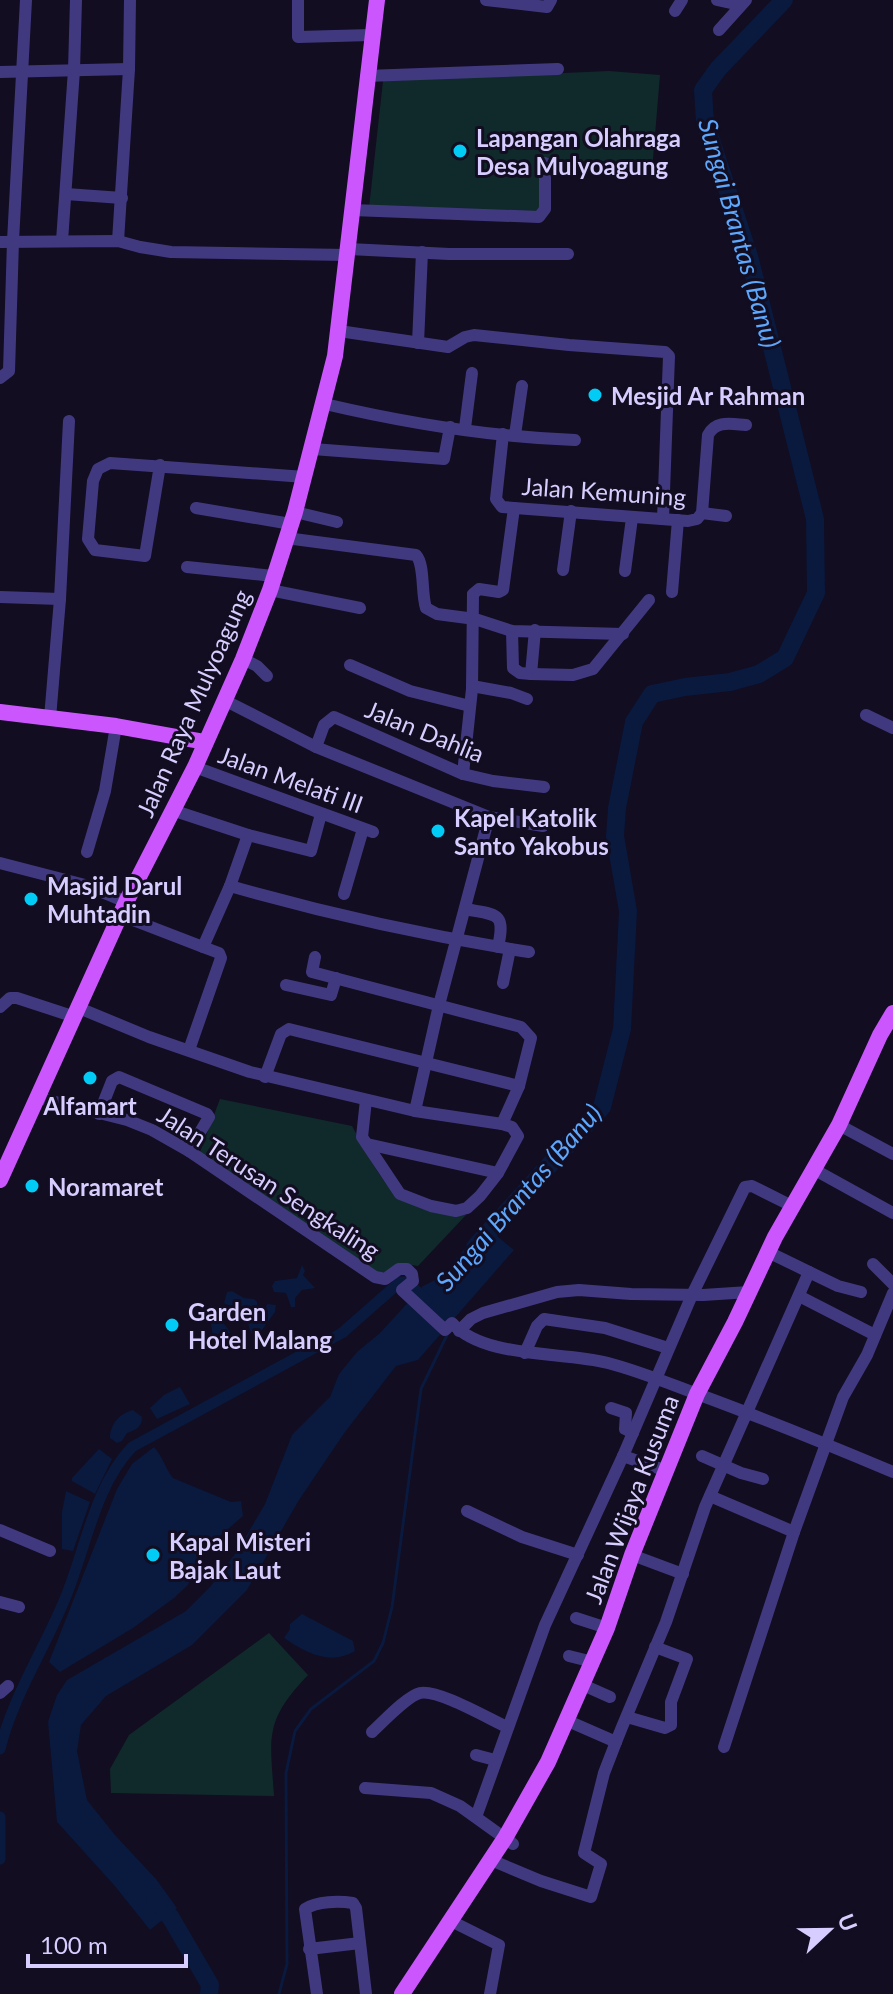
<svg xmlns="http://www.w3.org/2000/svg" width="893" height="1994" viewBox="0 0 893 1994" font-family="Lato,sans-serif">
	<rect width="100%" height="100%" fill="#120d21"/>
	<g fill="#102a2b">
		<path d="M609 71 660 75 652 171 548 161V157L543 160 539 214 369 208 383 81Z"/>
		<path d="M220 1099 352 1126C385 1185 392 1212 466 1215L418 1266 405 1264 380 1274 200 1152Z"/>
		<path d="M269 1633 308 1675C264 1721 270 1736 274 1796L111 1793 110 1769 129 1735Z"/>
	</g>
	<g fill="#0a193e">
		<path d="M485 1226 514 1250 418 1360 396 1366 345 1432 299 1500 247 1590 192 1645 106 1696 81 1725 77 1751 87 1800 115 1835 156 1879 177 1908 150 1930 114 1885 57 1822 48 1722 57 1695 67 1680 186 1611 210 1587 238 1550 265 1504 292 1435 330 1397 339 1374 357 1352 380 1333 423 1286 445 1275 452 1263Z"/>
		<path d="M302 1265 305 1271 303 1275 315 1288 302 1290 295 1298V1307H291L286 1293 274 1292 272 1286 275 1281 297 1278Z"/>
		<path d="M232 1291 244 1298 254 1299 257 1302 258 1315H263L267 1304 276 1305 275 1312 259 1334H252C248 1328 249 1322 246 1316 242 1308 231 1307 224 1303L227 1292Z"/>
		<path d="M207 1307C213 1312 228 1326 230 1333L227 1339 220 1341 213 1338 211 1324 203 1313Z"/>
		<path d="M180 1387 190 1404 157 1419 150 1408 164 1395Z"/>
		<path d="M133 1410 142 1417C142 1428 135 1430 127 1433L122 1441 117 1443 110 1438C110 1424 120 1413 133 1410Z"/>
		<path d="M154 1447C163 1457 165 1468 173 1478L231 1502 241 1501 243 1516 206 1548 197 1559 188 1585 174 1598 133 1628 60 1672 49 1662 117 1489 132 1464Z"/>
		<path d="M99 1449 112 1459 95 1494 72 1481V1478Z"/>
		<path d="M66 1491 90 1502 73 1551 62 1549V1512Z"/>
		<path d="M302 1614 353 1641 355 1651C331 1666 306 1653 284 1638L290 1629V1624Z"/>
	</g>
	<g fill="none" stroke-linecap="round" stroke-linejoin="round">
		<path stroke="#0a193e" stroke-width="3" d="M279 1994 287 1964 286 1773 295 1731 311 1709 374 1661 383 1643 392 1607 421 1389 447 1335"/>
		<g stroke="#0a193e" stroke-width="11">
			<path d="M0 1749C12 1700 41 1654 61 1608 85 1556 92 1489 132 1447L342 1333 400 1282H406L427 1300"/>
			<path d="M0 1817V1859"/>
		</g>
		<g stroke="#0a193e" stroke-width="18">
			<path d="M475 1247 602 1107 622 1029 628 911 615 836 617 808 634 722 652 694 685 687 730 682 759 674 785 658 816 593 815 519 749 256 705 122 703 90 718 69 784 0"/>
			<path d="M154 1897 171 1918 210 1985 209 1994"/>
		</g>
		<g stroke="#413980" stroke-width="12">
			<path d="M298 0V37L371 35"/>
			<path d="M486 0 547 7 551 0"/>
			<path d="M717 0 740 5"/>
			<path d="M675 11 682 0"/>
			<path d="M719 30 746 0"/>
			<path d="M0 72 129 69"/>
			<path d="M366 76 558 69"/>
			<path d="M66 194 122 198"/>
			<path d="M352 210 539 217 545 209V163"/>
			<path d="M62 241 74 70 76 0"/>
			<path d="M118 241 129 69 130 0"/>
			<path d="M0 242 118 241 140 247 171 252 348 255"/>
			<path d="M349 249 449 254H568"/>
			<path d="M339 331 448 347 465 337 474 335 569 345 665 352 669 356 663 519"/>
			<path d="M418 343 422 252"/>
			<path d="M0 378 9 371 13 241 26 0"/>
			<path d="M325 404C406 423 492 437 575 440"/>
			<path d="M465 428 472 373"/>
			<path d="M503 434 496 499 502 507 688 521 697 519 702 513 726 516"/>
			<path d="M515 435 522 386"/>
			<path d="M313 449 444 459 450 427"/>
			<path d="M160 465 145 556 95 550 88 539 93 481 98 469 110 463 305 477"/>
			<path d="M196 508 291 524"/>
			<path d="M295 512 337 522"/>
			<path d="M702 513 708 435C716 420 731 424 746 425"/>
			<path d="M286 538 416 555C425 565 421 593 426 608L437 614 475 619 512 631 623 634"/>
			<path d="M187 567 274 576"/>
			<path d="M563 570 571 511"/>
			<path d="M625 571 632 518"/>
			<path d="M270 590 360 608"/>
			<path d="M672 592 678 520"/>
			<path d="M0 597 60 599"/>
			<path d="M512 631 513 668 520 673 531 674 535 630"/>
			<path d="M243 659 257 666 267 676"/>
			<path d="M350 665 410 691 470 706"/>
			<path d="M531 674 573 675 593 669 649 600"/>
			<path d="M472 686 511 693 527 699"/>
			<path d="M224 700 316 747 324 725 334 717 463 774 493 781 544 787"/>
			<path d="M866 715 893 728"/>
			<path d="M50 718 60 599 69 421"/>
			<path d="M316 747 489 817 543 826"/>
			<path d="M195 767 373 832"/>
			<path d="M463 774 472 689 473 594 479 589 499 592 503 590 514 508"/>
			<path d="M172 810 248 835 311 851 321 814"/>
			<path d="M87 852 105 791 116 726"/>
			<path d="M0 863 85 885 126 902"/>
			<path d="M230 886C328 914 428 936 529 952"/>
			<path d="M344 894 363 829"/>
			<path d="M465 909C496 915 506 911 498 947"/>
			<path d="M120 915 203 947 230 886 248 835"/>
			<path d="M315 957 312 972 521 1027 531 1038 519 1086 502 1124"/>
			<path d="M503 983 510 949"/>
			<path d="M286 985 331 995 336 978"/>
			<path d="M0 1007 10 998H17L75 1017"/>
			<path d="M79 1008 149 1037 250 1072 415 1111 502 1124 512 1127 518 1136 498 1173 480 1196 467 1208 456 1211 431 1206 400 1194 362 1137 366 1100"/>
			<path d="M189 1050 221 958 219 953 203 947"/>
			<path d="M265 1077 281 1034 289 1029 519 1086"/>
			<path d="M36 1097 127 1120 152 1130 189 1151 375 1277 385 1279 399 1269H407L412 1274 413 1281 402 1290 445 1330 452 1323C484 1359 562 1351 608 1363 639 1371 670 1384 700 1395 765 1419 829 1445 893 1472"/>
			<path d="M415 1111 439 1005 489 817"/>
			<path d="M99 1114 112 1081 119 1077 207 1114 209 1117 189 1151"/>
			<path d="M839 1125 893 1154"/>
			<path d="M367 1144 498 1173"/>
			<path d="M815 1170 893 1213"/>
			<path d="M873 1264 893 1284"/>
			<path d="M809 1272 838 1286 861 1292"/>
			<path d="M799 1296 875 1335"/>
			<path d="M459 1331 471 1319 483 1313 557 1292 579 1290 631 1294 703 1295 749 1292"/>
			<path d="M525 1353 537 1326 544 1319 605 1328 668 1348"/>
			<path d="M611 1408 626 1413 625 1429 633 1433"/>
			<path d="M623 1456 667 1471"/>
			<path d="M702 1456 741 1473 763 1479"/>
			<path d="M710 1496 794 1532"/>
			<path d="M467 1511 522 1537 578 1555"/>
			<path d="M0 1530 50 1551"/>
			<path d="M632 1555 683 1574"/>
			<path d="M0 1602 19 1607"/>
			<path d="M576 1618 607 1628"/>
			<path d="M569 1656 593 1662"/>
			<path d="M583 1685 610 1697"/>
			<path d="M0 1693 8 1686"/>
			<path d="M627 1717 665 1728 671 1725V1702L687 1659 655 1647"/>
			<path d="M568 1721 616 1742 622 1727 666 1622 705 1507 809 1272 768 1252"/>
			<path d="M372 1732C383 1722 407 1696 420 1693 438 1689 489 1719 507 1727"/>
			<path d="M724 1747 794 1532 843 1397 867 1355 893 1293"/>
			<path d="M476 1755 495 1760"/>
			<path d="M365 1788 431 1793 460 1806 513 1844"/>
			<path d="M476 1817 545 1625 623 1456 692 1295 745 1187 752 1186 792 1206"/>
			<path d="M491 1860 541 1881 591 1897 601 1864 584 1853 604 1773 616 1742"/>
			<path d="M451 1921 499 1945 490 1994"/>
			<path d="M309 1949 360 1943"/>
			<path d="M317 1994 305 1909C317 1901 339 1901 353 1903L356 1908 366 1994"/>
		</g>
		<g stroke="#cb56fd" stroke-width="16">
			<path d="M0 712 116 726 205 742"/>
			<path d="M0 1180 126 902 195 767 243 659 270 590 295 512 335 356 377 0"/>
			<path d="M402 1994 505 1838 548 1762 607 1628 632 1555 697 1394 735 1322 775 1237 839 1125 880 1035 893 1013"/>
		</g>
	</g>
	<g fill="#02ccf6" stroke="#120d21" stroke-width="3">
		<circle cx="460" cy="151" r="8"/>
		<circle cx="595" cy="395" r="8"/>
		<circle cx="438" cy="831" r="8"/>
		<circle cx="31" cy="899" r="8"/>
		<circle cx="90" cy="1078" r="8"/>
		<circle cx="32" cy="1186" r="8"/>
		<circle cx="172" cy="1325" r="8"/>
		<circle cx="153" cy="1555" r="8"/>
	</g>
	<g text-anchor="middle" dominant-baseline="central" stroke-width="6" stroke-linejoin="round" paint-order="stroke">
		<g font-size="24" font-weight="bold" fill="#d7ceff" stroke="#120d21" text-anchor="start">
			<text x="476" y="137">Lapangan Olahraga<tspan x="476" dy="28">Desa Mulyoagung</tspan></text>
			<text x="611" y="395">Mesjid Ar Rahman</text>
			<text x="454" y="817">Kapel Katolik<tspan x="454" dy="28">Santo Yakobus</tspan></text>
			<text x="47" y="885">Masjid Darul<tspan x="47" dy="28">Muhtadin</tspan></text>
			<text x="90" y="1105" text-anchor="middle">Alfamart</text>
			<text x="48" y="1186">Noramaret</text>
			<text x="188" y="1311">Garden<tspan x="188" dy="28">Hotel Malang</tspan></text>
			<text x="169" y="1541">Kapal Misteri<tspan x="169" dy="28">Bajak Laut</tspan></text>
		</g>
		<g font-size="24" fill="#d7ceff" stroke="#120d21">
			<text transform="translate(604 491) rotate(4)">Jalan Kemuning</text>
			<text transform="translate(193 703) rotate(-66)">Jalan Raya Mulyoagung</text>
			<text transform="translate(425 731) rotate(22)">Jalan Dahlia</text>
			<text transform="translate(291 779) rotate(20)">Jalan Melati III</text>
			<text transform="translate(269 1182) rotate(33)">Jalan Terusan Sengkaling</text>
			<text transform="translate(631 1499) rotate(-69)">Jalan Wijaya Kusuma</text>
		</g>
		<g font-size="26" font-style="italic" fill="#5da7fd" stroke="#120d21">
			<text transform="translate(740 233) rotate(74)">Sungai Brantas (Banu)</text>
			<text transform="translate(518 1197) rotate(-49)">Sungai Brantas (Banu)</text>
		</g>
	</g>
	<g transform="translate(829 1930) rotate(68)" stroke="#120d21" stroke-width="6" paint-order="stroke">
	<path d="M0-6L14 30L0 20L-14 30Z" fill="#d7ceff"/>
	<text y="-12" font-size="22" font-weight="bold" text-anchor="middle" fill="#d7ceff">U</text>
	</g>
	<path d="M28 1954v12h158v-12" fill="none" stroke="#d7ceff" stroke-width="4"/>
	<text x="40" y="1954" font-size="24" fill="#d7ceff" stroke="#120d21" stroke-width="6" paint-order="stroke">100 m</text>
</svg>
